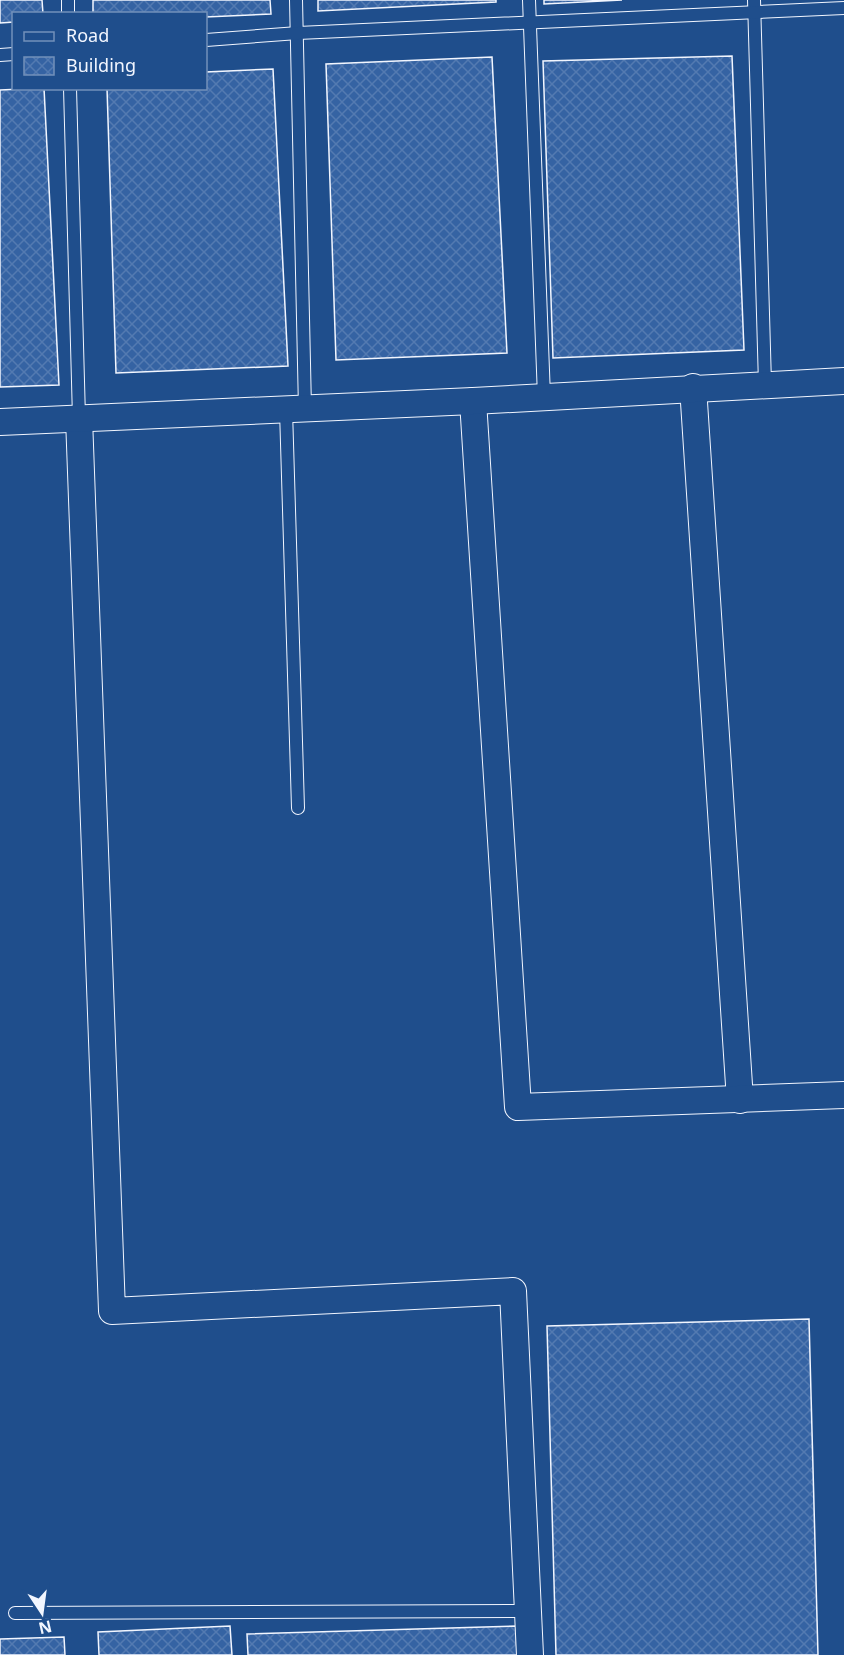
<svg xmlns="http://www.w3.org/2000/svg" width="844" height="1655" viewBox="0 0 844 1655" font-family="'Noto Sans',sans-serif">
	<defs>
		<pattern id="building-cross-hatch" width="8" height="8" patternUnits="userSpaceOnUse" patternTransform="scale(1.5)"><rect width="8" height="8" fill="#3563a3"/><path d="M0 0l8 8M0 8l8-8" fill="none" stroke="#537ab1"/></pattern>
	</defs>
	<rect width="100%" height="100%" fill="#1f4e8c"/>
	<g fill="url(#building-cross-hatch)" stroke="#f2f6ff" stroke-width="1.5">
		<path d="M0 0H42L43 14H14V22L0 23Z"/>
		<path d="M93 0H270L271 14 206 17V14H93Z"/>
		<path d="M318 0H496V2L318 11Z"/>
		<path d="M544 0H622L544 4Z"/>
		<path d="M732 56 744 350 553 358 543 61Z"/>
		<path d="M492 57 507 353 336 360 326 64Z"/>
		<path d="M273 69 288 366 116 373 107 88H206V72Z"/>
		<path d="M44 88 59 385 0 387V90Z"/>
		<path d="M809 1319 818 1655H556L547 1326Z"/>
		<path d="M230 1626 232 1655H99L98 1632Z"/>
		<path d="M516 1626 517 1655H248L247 1634Z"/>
		<path d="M64 1637 65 1655H0V1639Z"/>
	</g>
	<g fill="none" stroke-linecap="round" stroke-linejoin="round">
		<g stroke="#f2f6ff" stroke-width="14">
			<g id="service">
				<path d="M68 0V14"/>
				<path d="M296 0 305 409"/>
				<path d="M529 0 544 397"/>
				<path d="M754 0 765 384"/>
				<path d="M206 40 298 33 844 8"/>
				<path d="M0 55 14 54"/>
				<path d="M70 88 79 418"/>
				<path d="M286 410 298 808"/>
				<path d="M15 1613 528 1611"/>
			</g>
		</g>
		<g stroke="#f2f6ff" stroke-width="28">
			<g id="minor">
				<path d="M693 387 740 1100"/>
				<path d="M473 401 518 1107 844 1095"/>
				<path d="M79 418 112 1311 513 1291 530 1655"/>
				<path d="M0 422 473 401 844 381"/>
			</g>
		</g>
		<use href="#service" stroke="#1f4e8c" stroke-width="12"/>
		<use href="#minor" stroke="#1f4e8c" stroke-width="26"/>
	</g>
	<rect x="12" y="12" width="195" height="78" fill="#1f4e8c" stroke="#7391ba" stroke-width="1.5"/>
	<rect x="24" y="32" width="30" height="9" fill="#1f4e8c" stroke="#7391ba" stroke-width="1.5"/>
	<text x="66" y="42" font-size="18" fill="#f2f6ff">Road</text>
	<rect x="24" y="57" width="30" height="18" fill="url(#building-cross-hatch)" stroke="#7391ba" stroke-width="1.5"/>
	<text x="66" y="72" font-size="18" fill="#f2f6ff">Building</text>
	<g transform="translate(42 1613) rotate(167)" stroke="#1f4e8c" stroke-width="4.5" paint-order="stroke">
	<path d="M0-4.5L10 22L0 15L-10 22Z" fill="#f2f6ff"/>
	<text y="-9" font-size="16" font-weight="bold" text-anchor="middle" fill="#f2f6ff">N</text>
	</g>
</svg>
